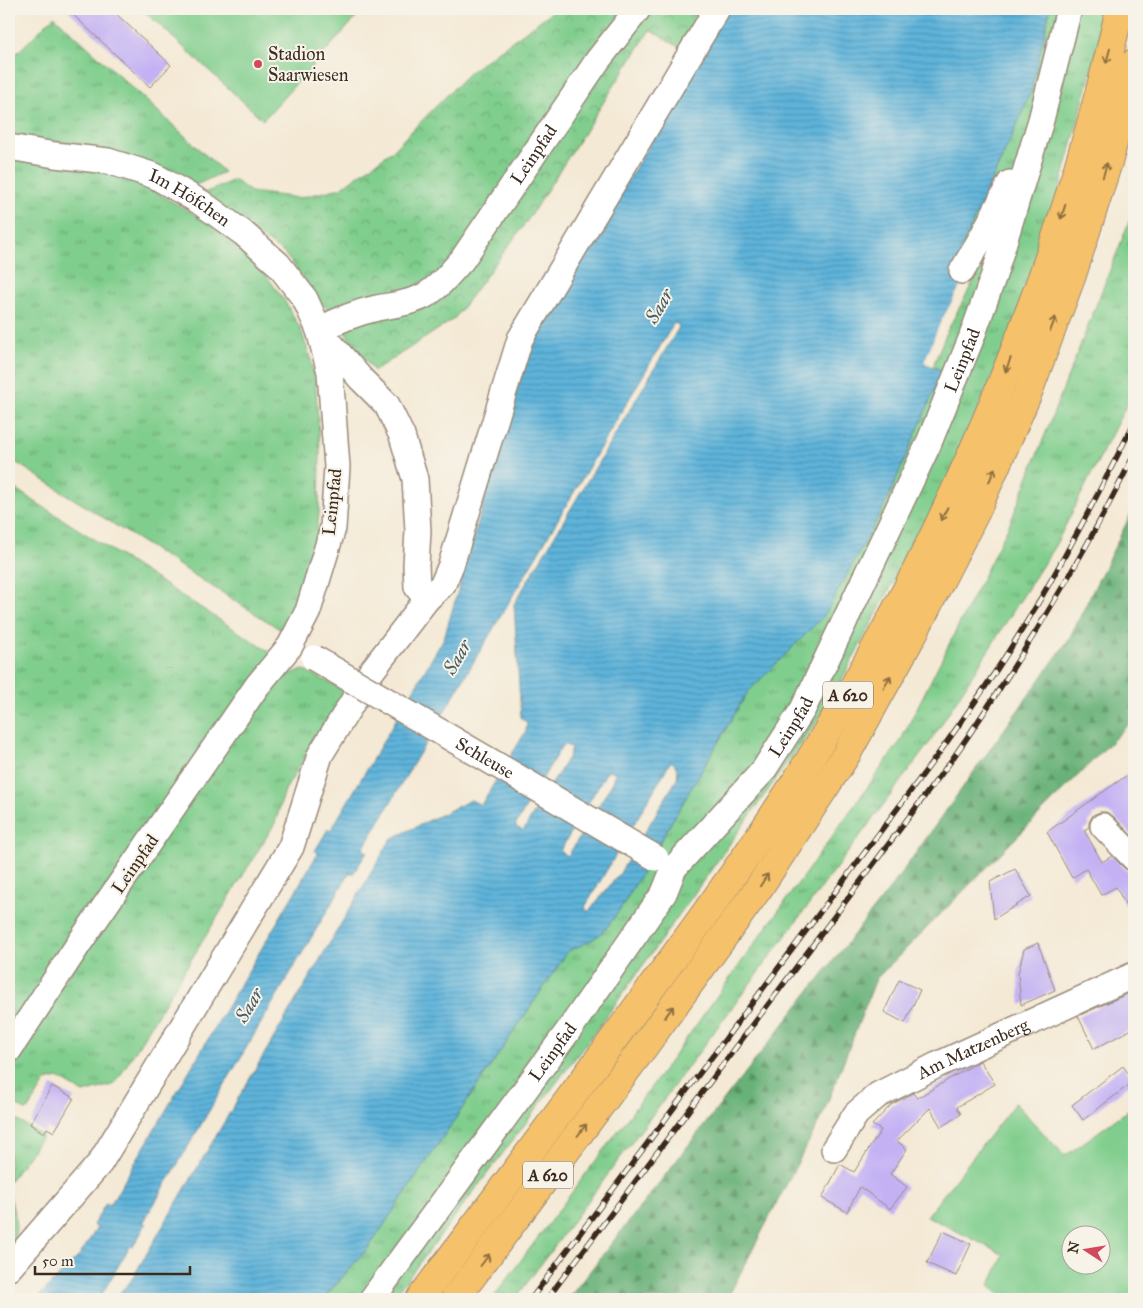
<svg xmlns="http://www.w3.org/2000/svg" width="1143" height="1308" viewBox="0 0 1143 1308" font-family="'IM FELL Great Primer',serif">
	<defs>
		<pattern id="grass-tufts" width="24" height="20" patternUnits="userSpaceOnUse" patternTransform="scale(1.25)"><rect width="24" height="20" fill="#80ce8d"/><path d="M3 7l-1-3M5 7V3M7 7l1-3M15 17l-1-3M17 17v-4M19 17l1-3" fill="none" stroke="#6aa773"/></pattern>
		<pattern id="forest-firs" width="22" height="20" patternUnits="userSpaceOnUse" patternTransform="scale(1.25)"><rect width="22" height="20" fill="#68b178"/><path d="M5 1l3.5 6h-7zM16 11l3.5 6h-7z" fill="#579062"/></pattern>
		<pattern id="park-crowns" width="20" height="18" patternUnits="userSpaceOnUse" patternTransform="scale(1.25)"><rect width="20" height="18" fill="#80ce8d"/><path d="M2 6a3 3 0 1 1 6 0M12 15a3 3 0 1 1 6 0" fill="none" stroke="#6aa773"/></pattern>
		<pattern id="water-rules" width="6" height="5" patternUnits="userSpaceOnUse" patternTransform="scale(1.25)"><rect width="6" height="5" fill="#5eb4db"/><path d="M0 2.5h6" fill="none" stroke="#4f93b1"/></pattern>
	</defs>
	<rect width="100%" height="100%" fill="#f7f3e8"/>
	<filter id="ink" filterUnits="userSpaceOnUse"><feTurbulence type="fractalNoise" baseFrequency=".02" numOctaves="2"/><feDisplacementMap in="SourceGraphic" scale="10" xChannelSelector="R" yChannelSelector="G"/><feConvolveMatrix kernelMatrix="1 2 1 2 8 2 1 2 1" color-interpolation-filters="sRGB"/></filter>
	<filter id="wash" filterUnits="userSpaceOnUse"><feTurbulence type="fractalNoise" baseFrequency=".0096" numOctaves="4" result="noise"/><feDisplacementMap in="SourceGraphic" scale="20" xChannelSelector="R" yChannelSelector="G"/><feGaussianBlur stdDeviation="1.12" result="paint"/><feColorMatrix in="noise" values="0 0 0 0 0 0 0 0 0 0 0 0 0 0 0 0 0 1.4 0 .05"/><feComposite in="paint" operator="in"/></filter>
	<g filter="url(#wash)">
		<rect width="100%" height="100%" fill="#f4e9d5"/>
		<g fill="url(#grass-tufts)" stroke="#5e7c56">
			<path d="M1050 9H1108L1041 260 950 476 826 709 601 1024 392 1299H323L369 1247 568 951C601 937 603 934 623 905L747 693 824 616 885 505 943 371 933 366 948 329 995 241 960 251 1015 129 1031 91Z"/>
			<path d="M54 16 224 172 189 188 111 152 80 144 9 136V61Z"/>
			<path d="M9 157 117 174 152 190 206 221 236 245 263 271 284 300 301 330 311 360 316 389 320 449 319 513 314 554 300 608 286 633 9 458Z"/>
			<path d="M1134 205V390L1056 544 930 742 515 1299H492L663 1071 900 742 1011 521 1131 217Z"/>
			<path d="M9 485 273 654 9 1036Z"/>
			<path d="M304 670 346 691 285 790 275 823 115 1084 84 1093 58 1078 46 1081 27 1111 16 1105 10 1116 43 1136 9 1182V1065L27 1035 264 691 285 675Z"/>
			<path d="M9 1192C13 1211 22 1232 9 1249Z"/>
		</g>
		<path fill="url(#forest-firs)" stroke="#526e4b" d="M1134 508V719L876 979 823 1114 727 1299H568L895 882 1069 639Z"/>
		<path fill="url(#park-crowns)" stroke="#5e7c56" d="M556 9H729L700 59 650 30 527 221 454 319 374 371 284 253 200 195 234 180 251 192 299 198 341 188 392 151 471 71Z"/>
		<g fill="#80ce8d" stroke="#5e7c56" fill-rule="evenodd">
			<path d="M142 9H364L263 120Z"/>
			<path d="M1015 1103 1065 1156 1134 1106V1299H1005L989 1286 1004 1255 927 1216ZM1070 1236H1100V1266H1070Z"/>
		</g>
		<path fill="url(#water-rules)" stroke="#4c6f7c" fill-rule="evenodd" d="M729 9H1050L1031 91 1015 129 960 251 967 274 940 323 924 363 943 371 885 505 824 616 747 693 623 905C603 934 601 937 568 951L369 1247 323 1299H113L130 1282 391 839 471 800 481 805 526 731 527 722 521 719 514 604 678 329 679 325 674 323 363 849 367 852 353 874 350 872 143 1223 146 1224 133 1247 130 1246 99 1299H36L80 1255 97 1228 93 1225 106 1203 110 1205 318 853 315 851 328 829 331 830 444 638 530 346ZM565 745 571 747 569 756 523 831 515 826 561 747ZM671 761C678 767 678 771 677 779L620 873 589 911H587L585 907ZM610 770 616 773 613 782 568 856 560 851 606 773Z"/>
		<path fill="#f4e9d5" d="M967 274 969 275 942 324 927 361 934 364 933 366 924 362 940 323Z"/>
		<g id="blocks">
			<g fill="#c3b1f4">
				<path d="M67 9H111L171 65 150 87Z"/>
				<path d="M1134 770V838L1113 816 1106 812H1100L1093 815 1089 822V827L1084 830 1102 862 1112 856 1124 868 1130 872H1134V921L1116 887 1101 895 1086 869 1072 878 1047 832Z"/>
				<path d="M1015 869 1031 896 994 919 990 882Z"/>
				<path d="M1038 943 1055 990 1021 1005 1018 974 1024 949Z"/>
				<path d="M899 980 920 990 905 1023 884 1012Z"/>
				<path d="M1134 991V1028L1094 1049 1078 1016Z"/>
				<path d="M980 1061 995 1084 957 1107 961 1114 941 1127 930 1108 897 1141 907 1149 890 1174 907 1187 890 1209 860 1187 847 1212 822 1198 840 1164 854 1172 881 1130 872 1125 891 1105 913 1093 917 1098Z"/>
				<path d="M1123 1066 1134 1081 1083 1120 1072 1105Z"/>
				<path d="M52 1086 74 1098 54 1132 47 1128 44 1133 30 1124Z"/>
				<path d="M943 1231 971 1244 956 1276 927 1263Z"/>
			</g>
		</g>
	</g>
	<g filter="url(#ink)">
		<use href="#blocks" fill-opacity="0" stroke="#988a7a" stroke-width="1"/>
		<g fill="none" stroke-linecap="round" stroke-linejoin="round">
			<g stroke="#988a7a" stroke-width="28">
				<g id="minor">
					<path id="s1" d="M9 147 55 155 108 161 155 176 200 202 243 233 278 264 305 299 319 330 330 372 337 467 333 528 308 611 290 646 257 686 80 942 9 1050"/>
					<path d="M962 271 983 235 1010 183"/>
					<path id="s2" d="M319 330C338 320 355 313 377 308 393 305 407 304 422 297 438 289 450 273 462 260L598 60 638 9"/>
					<path d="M322 334 361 379 387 405 402 436 415 479 418 531 416 565 417 587 427 599 443 584 451 565 520 339 717 9"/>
					<path d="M1103 826 1134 858"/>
					<path id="s3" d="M834 1149 856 1114 878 1095 937 1065 1134 975"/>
					<path d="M9 1268 100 1163 291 847 320 755 371 672 427 599"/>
					<path id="s4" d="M372 1299 571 1027 664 893 674 868 763 771 803 709 928 445 971 339 994 275 1041 120 1069 9"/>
				</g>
			</g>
			<g stroke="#988a7a" stroke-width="30">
				<g id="highway">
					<path d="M420 1299C497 1196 575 1093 651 988 710 908 768 828 820 743 957 520 1062 265 1120 9"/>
					<path d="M455 1299 640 1052 758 889 846 755 913 634 976 511 1027 395 1072 275 1109 159 1134 63"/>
				</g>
			</g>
			<use href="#minor" stroke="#fff" stroke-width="25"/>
			<use href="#highway" stroke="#f5c16b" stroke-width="28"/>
			<g stroke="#3b2a1e" stroke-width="5.5">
				<g id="rail">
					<path d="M531 1299 939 753C967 714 995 674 1020 633 1062 565 1098 494 1134 423"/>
					<path d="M547 1299 951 761C1019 663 1081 562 1134 455"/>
				</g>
			</g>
			<use href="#rail" stroke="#f7f3e8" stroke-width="4" stroke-dasharray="11" stroke-linecap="butt"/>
			<g stroke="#988a7a" stroke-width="28" stroke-linecap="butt">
				<g id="minor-bridge">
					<path id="s5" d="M314 658 656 858"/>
				</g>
			</g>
			<use href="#minor-bridge" stroke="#fff" stroke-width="25"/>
		</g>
		<defs><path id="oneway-shaft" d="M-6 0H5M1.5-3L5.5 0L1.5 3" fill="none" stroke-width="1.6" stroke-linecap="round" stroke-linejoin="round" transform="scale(1.25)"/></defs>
		<g stroke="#8f6e41">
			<use href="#oneway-shaft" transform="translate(1108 56) rotate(105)"/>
			<use href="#oneway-shaft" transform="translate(1105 170) rotate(-73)"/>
			<use href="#oneway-shaft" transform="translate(1063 212) rotate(108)"/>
			<use href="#oneway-shaft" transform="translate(1053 324) rotate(-69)"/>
			<use href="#oneway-shaft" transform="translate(1008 365) rotate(111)"/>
			<use href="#oneway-shaft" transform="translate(992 475) rotate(-67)"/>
			<use href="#oneway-shaft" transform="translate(944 514) rotate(117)"/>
			<use href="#oneway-shaft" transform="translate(887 682) rotate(-61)"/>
			<use href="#oneway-shaft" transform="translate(764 880) rotate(-57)"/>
			<use href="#oneway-shaft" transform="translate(669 1012) rotate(-54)"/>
			<use href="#oneway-shaft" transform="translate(582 1130) rotate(-53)"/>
			<use href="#oneway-shaft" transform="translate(485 1260) rotate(-53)"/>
		</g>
	</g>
	<circle fill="#d1495b" stroke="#f7f3e8" stroke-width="2" cx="258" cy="64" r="5"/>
	<g text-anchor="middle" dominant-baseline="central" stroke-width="4" stroke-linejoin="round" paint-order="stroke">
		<g fill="#f7f3e8" stroke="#73665b" stroke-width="1">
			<rect x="823" y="681.5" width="50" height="27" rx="4"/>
			<rect x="523" y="1161.5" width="50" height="27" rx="4"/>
		</g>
		<g font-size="16" font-weight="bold" fill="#3b2a1e">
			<text x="848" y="695">A 620</text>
			<text x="548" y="1175">A 620</text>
		</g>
		<g font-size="18" fill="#3b2a1e" stroke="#f7f3e8" text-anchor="start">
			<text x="268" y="54">Stadion<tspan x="268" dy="21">Saarwiesen</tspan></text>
		</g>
		<g font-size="18" fill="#3b2a1e" stroke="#f7f3e8">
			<text stroke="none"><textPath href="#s2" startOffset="291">Leinpfad</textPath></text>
			<text stroke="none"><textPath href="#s1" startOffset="190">Im Höfchen</textPath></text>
			<text stroke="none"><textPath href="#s4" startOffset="1116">Leinpfad</textPath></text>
			<text transform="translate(332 502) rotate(-84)">Leinpfad</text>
			<text stroke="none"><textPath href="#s4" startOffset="711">Leinpfad</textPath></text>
			<text stroke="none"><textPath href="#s5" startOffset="198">Schleuse</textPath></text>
			<text transform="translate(135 864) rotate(-55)">Leinpfad</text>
			<text stroke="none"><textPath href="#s3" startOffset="176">Am Matzenberg</textPath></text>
			<text stroke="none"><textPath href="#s4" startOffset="306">Leinpfad</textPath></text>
		</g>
		<g font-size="19" font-style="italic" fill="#475a60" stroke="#f7f3e8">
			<text transform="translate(659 306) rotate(-60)">Saar</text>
			<text transform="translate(457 657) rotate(-60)">Saar</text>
			<text transform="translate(249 1005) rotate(-59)">Saar</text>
		</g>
	</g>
	<rect width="1143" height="1308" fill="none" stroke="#f7f3e8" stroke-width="30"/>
	<g transform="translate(1086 1250) rotate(282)"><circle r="24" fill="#f7f3e8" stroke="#aca397"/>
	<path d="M0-4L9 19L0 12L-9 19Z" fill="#d1495b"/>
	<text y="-8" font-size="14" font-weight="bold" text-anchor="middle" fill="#3b2a1e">N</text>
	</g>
	<path d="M35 1266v8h155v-8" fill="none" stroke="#3b2a1e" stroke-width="2.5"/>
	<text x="42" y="1266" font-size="15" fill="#3b2a1e" stroke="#f7f3e8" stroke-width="4" paint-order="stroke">50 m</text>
</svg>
